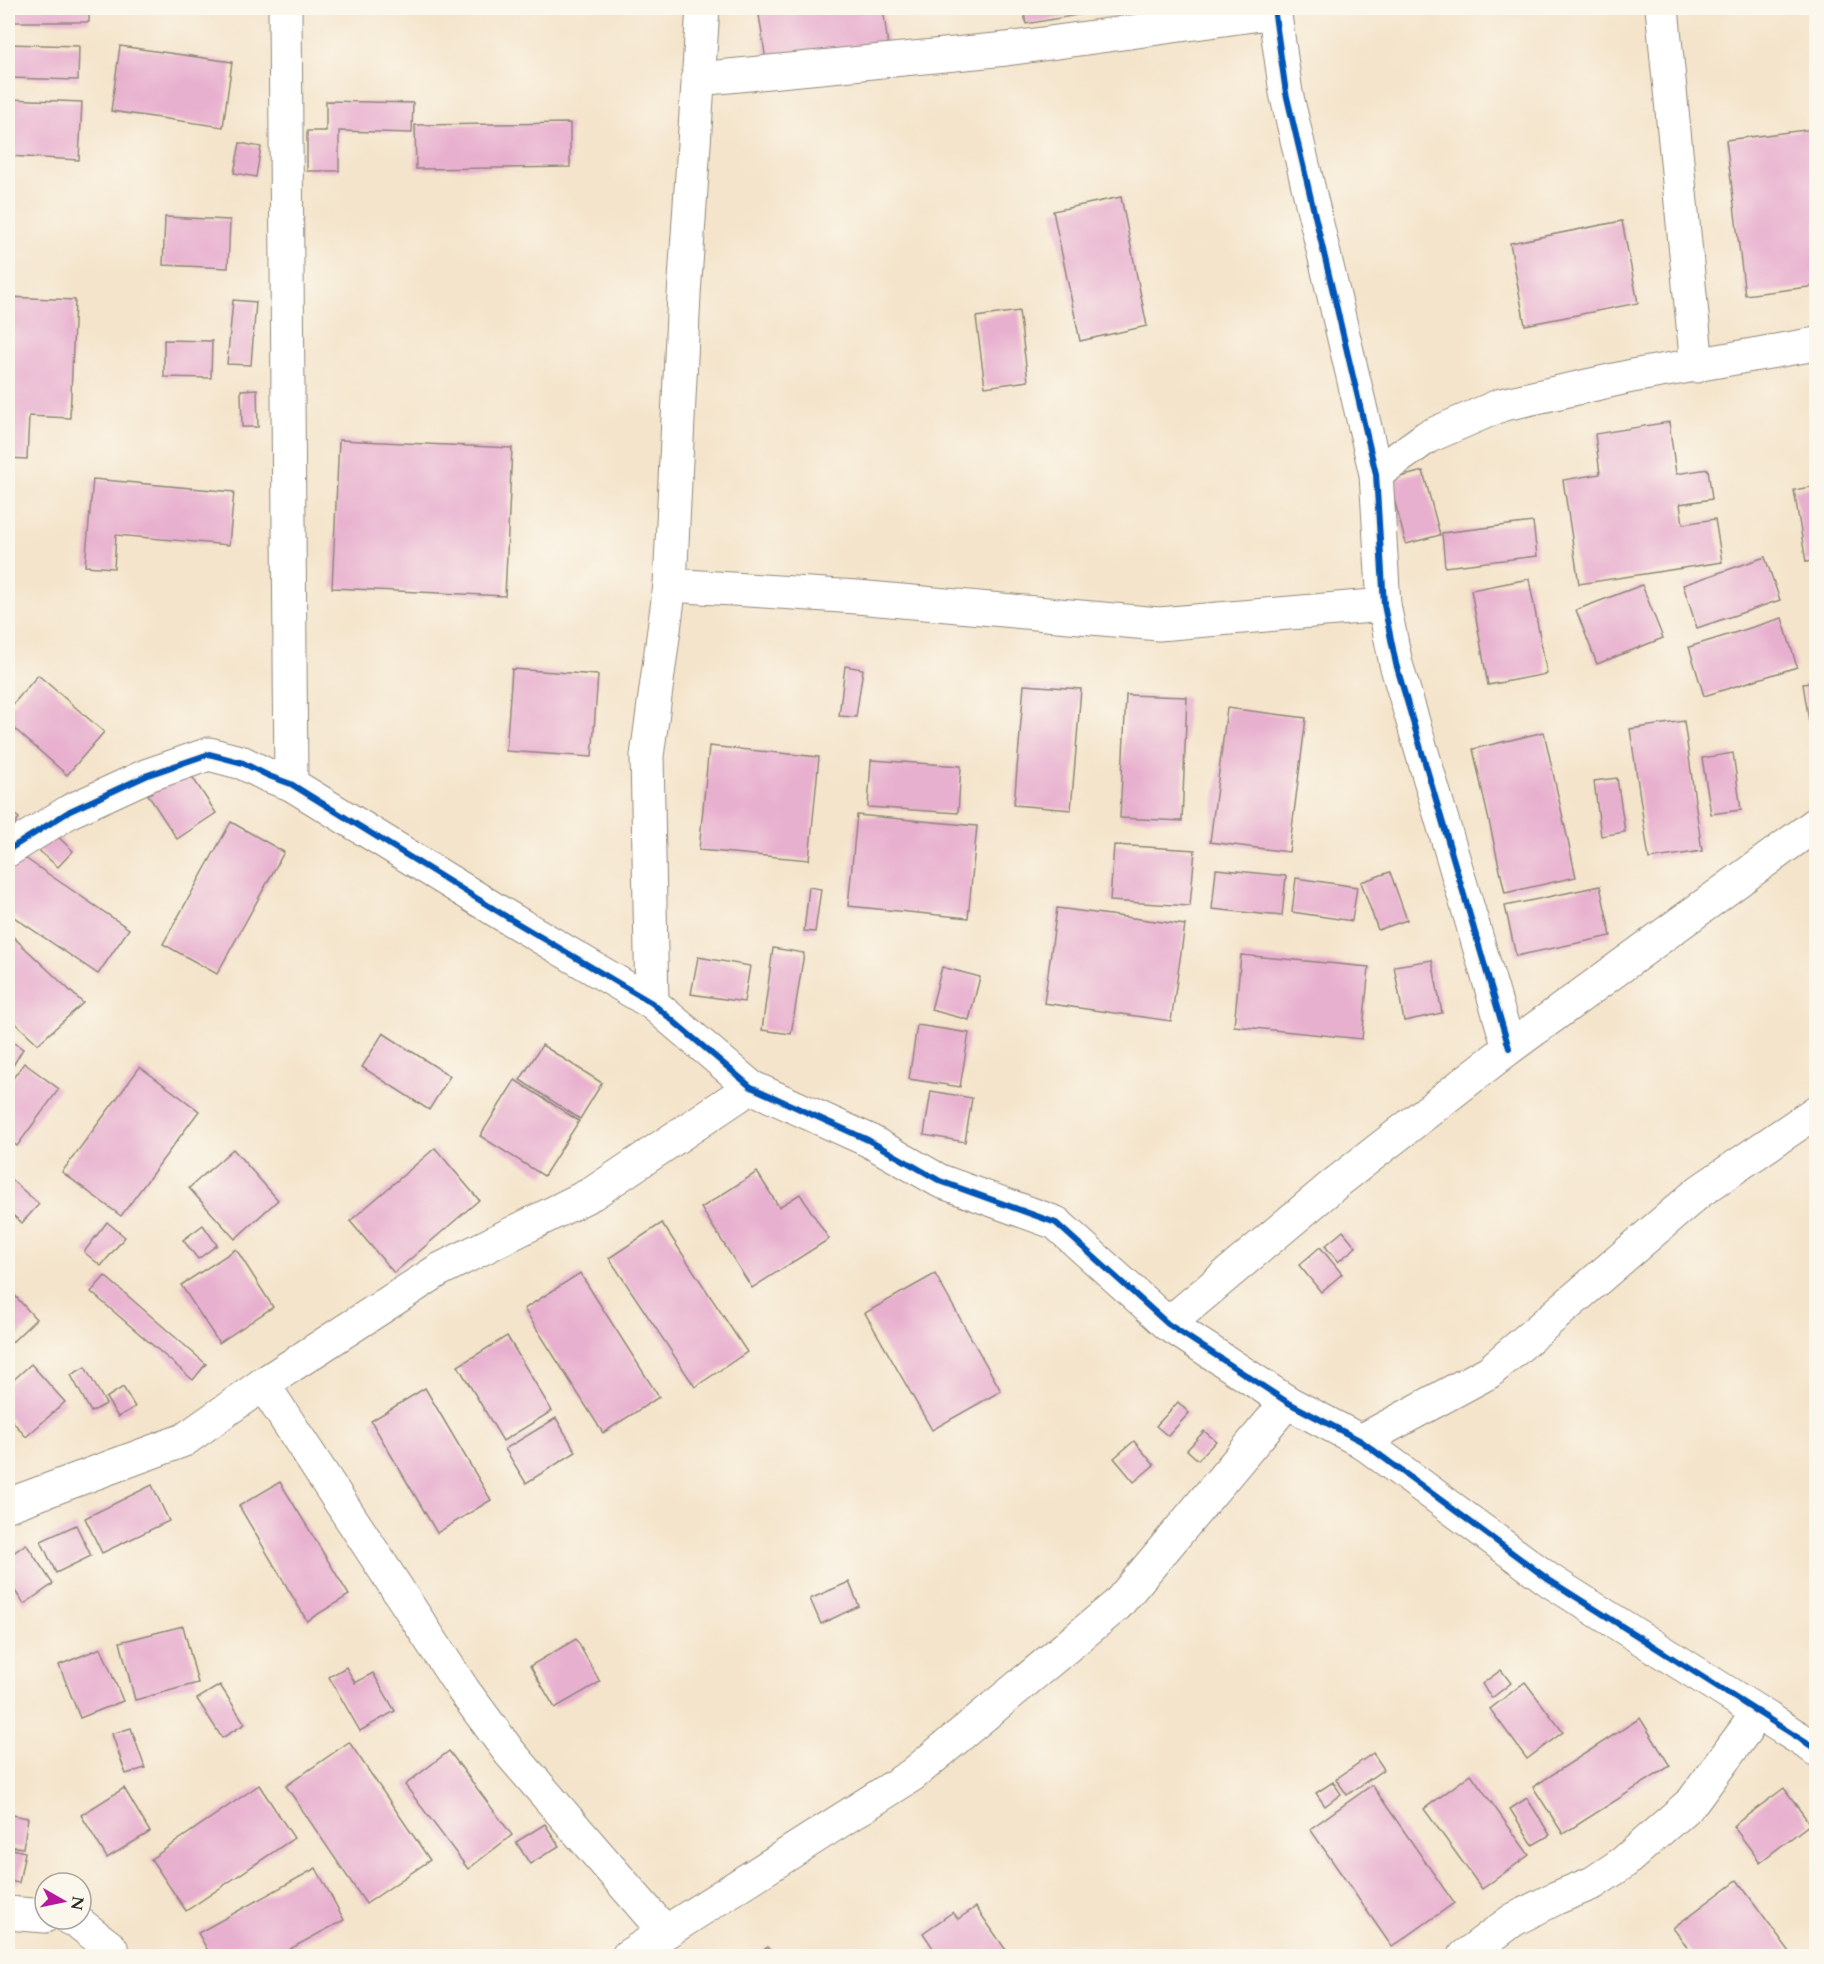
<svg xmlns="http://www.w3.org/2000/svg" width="1824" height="1964" viewBox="0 0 1824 1964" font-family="Cardo,serif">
	<rect width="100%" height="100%" fill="#fbf7ec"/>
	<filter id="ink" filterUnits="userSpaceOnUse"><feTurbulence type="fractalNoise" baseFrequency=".0167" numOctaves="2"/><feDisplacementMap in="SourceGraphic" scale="12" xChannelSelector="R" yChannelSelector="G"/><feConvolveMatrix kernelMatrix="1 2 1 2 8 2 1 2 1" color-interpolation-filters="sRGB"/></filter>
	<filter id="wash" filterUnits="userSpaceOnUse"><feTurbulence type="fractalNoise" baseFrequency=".008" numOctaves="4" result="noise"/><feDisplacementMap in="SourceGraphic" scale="24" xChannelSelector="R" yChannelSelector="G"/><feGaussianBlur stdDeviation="1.35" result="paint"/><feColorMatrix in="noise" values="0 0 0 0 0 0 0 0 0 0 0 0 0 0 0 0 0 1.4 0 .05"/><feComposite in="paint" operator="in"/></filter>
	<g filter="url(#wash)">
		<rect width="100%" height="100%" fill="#f4e4cb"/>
		<g id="blocks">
			<g fill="#e8b0cf">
				<rect x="8" y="8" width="81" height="14"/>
				<path d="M758 8H883L888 45 766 61Z"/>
				<path d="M1023 8H1082L1083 14 1026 24Z"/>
				<path d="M8 44 79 46 78 80 8 78Z"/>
				<path d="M120 46 232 62 223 127 111 111Z"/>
				<path d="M8 99 82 102 79 160 8 156Z"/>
				<path d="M326 101 413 103 412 133 339 131V171H307V131H326Z"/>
				<path d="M570 123V167L416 169 415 125Z"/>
				<path d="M1813 129 1816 158V286L1745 295 1726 140Z"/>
				<path d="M240 143 261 147 256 177 234 173Z"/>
				<path d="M1121 197 1147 326 1080 341 1053 211Z"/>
				<path d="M165 217 230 220 228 268 163 265Z"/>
				<path d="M1622 221 1638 303 1525 325 1510 243Z"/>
				<path d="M8 297 75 300 70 418 29 416 27 459 8 458Z"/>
				<path d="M233 300 256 302 251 365 227 364Z"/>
				<path d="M1019 311 1028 381 985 387 976 317Z"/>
				<path d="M164 340 212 341 211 378 164 377Z"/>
				<path d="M257 389 258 427H242L241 390Z"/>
				<path d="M1669 422 1676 474 1708 469 1712 499 1680 504 1683 524 1715 519 1722 562 1579 584 1563 480 1600 474 1595 434Z"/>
				<path d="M339 440 512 448 505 596 332 588Z"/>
				<path d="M1423 471 1440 535 1406 544 1389 480Z"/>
				<path d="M93 479 234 492 229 545 116 535 114 568 85 566Z"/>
				<path d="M1816 486V560L1806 562 1794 490Z"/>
				<path d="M1533 522 1537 556 1445 567 1442 533Z"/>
				<path d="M1765 557 1780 600 1697 628 1683 585Z"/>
				<path d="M1529 579 1547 674 1488 685 1471 590Z"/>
				<path d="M1642 585 1663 638 1597 664 1576 610Z"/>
				<path d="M1782 618 1797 667 1704 696 1689 647Z"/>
				<path d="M845 666 863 669 856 717 839 716Z"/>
				<path d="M512 669 598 675 592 757 506 751Z"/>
				<path d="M38 675 104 732 67 775 8 723V710Z"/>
				<path d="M1816 682V720L1809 721 1803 684Z"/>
				<path d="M1024 685 1081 689 1071 810 1014 805Z"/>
				<path d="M1126 695 1187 697 1182 821 1120 818Z"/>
				<path d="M1227 708 1306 718 1289 852 1210 842Z"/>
				<path d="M1684 721 1702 851 1649 859 1630 729Z"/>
				<path d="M1544 732 1576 877 1505 893 1473 749Z"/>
				<path d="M709 746 819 757 809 860 699 850Z"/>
				<path d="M1733 753 1741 810 1711 814 1702 758Z"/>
				<path d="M871 760 961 766 958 813 868 807Z"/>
				<path d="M187 769 216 813 177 839 148 795Z"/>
				<path d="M1617 778 1625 832 1601 836 1594 781Z"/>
				<path d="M8 810 19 818 8 834Z"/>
				<path d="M857 815 977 826 968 918 848 906Z"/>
				<path d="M231 822 284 852 217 974 163 944Z"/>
				<path d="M51 830 73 851 58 867 35 847Z"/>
				<path d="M1114 845 1195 850 1190 906 1110 901Z"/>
				<path d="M16 852 129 929 98 974 8 913V864Z"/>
				<path d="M1216 869 1286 876 1282 916 1212 909Z"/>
				<path d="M1390 872 1407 920 1378 930 1361 882Z"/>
				<path d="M1296 878 1357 887 1352 921 1292 912Z"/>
				<path d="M1600 886 1611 936 1516 956 1505 906Z"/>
				<path d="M809 887 821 889 815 932 804 931Z"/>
				<path d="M1057 908 1185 925 1171 1021 1044 1003Z"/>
				<path d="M8 932 83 1003 38 1044 8 1016Z"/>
				<path d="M773 948 804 953 791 1034 762 1030Z"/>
				<path d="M1241 955 1369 967 1362 1039 1234 1026Z"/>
				<path d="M698 957 750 966 744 1002 691 994Z"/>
				<path d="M1432 960 1442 1013 1404 1021 1394 966Z"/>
				<path d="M942 967 980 977 969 1020 931 1010Z"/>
				<path d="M917 1025 969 1033 960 1087 909 1079Z"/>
				<path d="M383 1033 450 1076 429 1110 362 1067Z"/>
				<path d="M8 1039 23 1049 8 1074Z"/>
				<path d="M542 1045 602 1083 580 1119 520 1080Z"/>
				<path d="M24 1063 59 1089 17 1146 8 1139V1085Z"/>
				<path d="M140 1067 199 1111 121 1216 62 1172Z"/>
				<path d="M515 1080 579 1121 544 1176 480 1136Z"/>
				<path d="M931 1091 972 1098 965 1142 924 1135Z"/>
				<path d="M435 1148 479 1200 394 1273 350 1221Z"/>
				<path d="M233 1149 278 1200 235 1239 189 1188Z"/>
				<path d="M757 1172 779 1207 800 1194 829 1239 752 1288 701 1208Z"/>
				<path d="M8 1177 39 1204 22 1223 8 1211Z"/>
				<path d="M107 1222 125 1237 101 1266 84 1252Z"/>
				<path d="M662 1223 747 1352 695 1387 609 1258Z"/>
				<path d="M203 1225 217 1245 198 1259 183 1240Z"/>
				<path d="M1343 1231 1356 1247 1338 1262 1325 1246Z"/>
				<path d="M1320 1247 1342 1274 1321 1292 1299 1265Z"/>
				<path d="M236 1249 273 1307 219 1343 181 1285Z"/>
				<path d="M580 1273 659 1397 603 1433 524 1309Z"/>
				<path d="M935 1274 1001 1391 932 1430 865 1313Z"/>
				<path d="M105 1276 206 1364 193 1380 91 1292Z"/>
				<path d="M8 1288 36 1319 8 1346Z"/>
				<path d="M507 1336 552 1411 503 1441 458 1366Z"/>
				<path d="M31 1364 65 1402 26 1437 8 1416V1385Z"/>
				<path d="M85 1367 106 1404 91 1412 71 1375Z"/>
				<path d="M123 1387 135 1407 118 1417 106 1398Z"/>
				<path d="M425 1388 491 1500 437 1533 371 1421Z"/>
				<path d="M1178 1402 1189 1413 1168 1436 1156 1426Z"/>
				<path d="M556 1418 576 1452 526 1483 505 1449Z"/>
				<path d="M1204 1431 1216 1441 1198 1460 1187 1450Z"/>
				<path d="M1134 1441 1154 1465 1134 1482 1114 1458Z"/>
				<path d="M280 1482 349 1595 307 1621 239 1506Z"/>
				<path d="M152 1485 169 1521 102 1553 85 1518Z"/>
				<path d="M76 1525 91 1556 56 1573 41 1541Z"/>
				<path d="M26 1544 53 1584 24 1604 8 1581V1557Z"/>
				<path d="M849 1582 859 1606 821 1624 810 1599Z"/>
				<path d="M183 1626 198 1683 135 1700 120 1642Z"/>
				<path d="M576 1639 600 1682 555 1708 530 1666Z"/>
				<path d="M101 1648 123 1701 80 1718 59 1665Z"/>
				<path d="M346 1667 355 1683 373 1673 395 1711 360 1731 329 1677Z"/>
				<path d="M1501 1670 1511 1683 1492 1698 1482 1684Z"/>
				<path d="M1525 1682 1563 1732 1527 1759 1490 1709Z"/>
				<path d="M220 1685 245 1724 222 1738 197 1699Z"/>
				<path d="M1640 1718 1670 1766 1563 1834 1533 1787Z"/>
				<path d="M131 1728 145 1768 126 1774 112 1734Z"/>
				<path d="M349 1742 430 1860 366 1904 286 1786Z"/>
				<path d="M449 1751 512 1835 468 1869 405 1785Z"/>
				<path d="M1373 1753 1384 1769 1347 1795 1336 1779Z"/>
				<path d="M1471 1774 1529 1855 1482 1889 1424 1809Z"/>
				<path d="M1333 1782 1341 1794 1325 1806 1316 1793Z"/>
				<path d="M259 1785 294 1838 186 1911 151 1859Z"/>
				<path d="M1372 1785 1454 1903 1392 1947 1310 1829Z"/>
				<path d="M124 1788 150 1832 107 1858 81 1815Z"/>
				<path d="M1784 1788 1810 1824 1760 1862 1733 1826Z"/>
				<path d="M1527 1798 1550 1835 1533 1845 1510 1809Z"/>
				<path d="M8 1814 28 1818 23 1848 8 1846Z"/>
				<path d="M545 1824 559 1846 530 1864 516 1842Z"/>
				<path d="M8 1848 25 1852 19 1883 8 1881Z"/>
				<path d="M316 1868 344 1920 277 1956H211L198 1933Z"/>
				<path d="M1737 1880 1793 1956H1694L1673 1928Z"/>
				<path d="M976 1907 1010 1956H927L925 1954 933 1948 923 1933 953 1912 958 1919Z"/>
				<path d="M768 1947 775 1956H754Z"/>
			</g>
		</g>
	</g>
	<g filter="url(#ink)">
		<use href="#blocks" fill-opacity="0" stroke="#90887b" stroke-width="1.5"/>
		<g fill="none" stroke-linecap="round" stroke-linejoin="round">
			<g stroke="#90887b" stroke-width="35">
				<g id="street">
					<path d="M285 8 291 784"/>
					<path d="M1274 8 1286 93 1376 474 1384 605 1396 664 1509 1048"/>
					<path d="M1662 8 1697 366"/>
					<path d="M698 79 1006 49 1275 12"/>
					<path d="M1376 474 1427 437 1501 405 1632 376 1816 344"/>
					<path d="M670 585 857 597 1159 624 1384 605"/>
					<path d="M8 850 70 811 148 775 209 754 243 763 269 776 291 784 507 917 652 1003 751 1087 868 1140 940 1181 1056 1223 1168 1324 1287 1402 1361 1441 1549 1580 1816 1749"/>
					<path d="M652 1003 647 756 670 585 684 295 703 8"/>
					<path d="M1168 1324 1336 1183 1509 1048 1816 824"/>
					<path d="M263 1384 464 1691 510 1753 665 1932"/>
					<path d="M1361 1441 1489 1372 1700 1191 1816 1112"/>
					<path d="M8 1505 184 1440 263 1384 439 1270 593 1193 751 1087"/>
					<path d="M8 1913 45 1916"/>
					<path d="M70 1919 75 1920 111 1948 115 1956"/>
					<path d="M628 1956 912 1775 1117 1605 1287 1402"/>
					<path d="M1465 1956 1513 1920 1556 1898 1593 1883 1623 1863 1693 1801 1758 1713"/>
				</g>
			</g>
			<use href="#street" stroke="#fff" stroke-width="33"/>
			<g stroke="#fbf7ec" stroke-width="10">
				<g id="cycleway">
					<path d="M1274 8 1286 93 1376 474 1384 605 1396 664 1509 1048"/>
					<path d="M8 850 70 811 148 775 209 754 243 763 269 776 291 784 507 917 652 1003 751 1087 868 1140 940 1181 1056 1223 1168 1324 1287 1402 1361 1441 1549 1580 1816 1749"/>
				</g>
			</g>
			<use href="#cycleway" stroke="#0057b8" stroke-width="6"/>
		</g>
	</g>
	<rect width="1824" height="1964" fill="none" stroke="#fbf7ec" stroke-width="30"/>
	<g transform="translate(63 1901) rotate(99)"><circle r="28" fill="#fbf7ec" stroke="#a8a59f" stroke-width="1.5"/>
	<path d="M0-4.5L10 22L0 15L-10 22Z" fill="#b5179e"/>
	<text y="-9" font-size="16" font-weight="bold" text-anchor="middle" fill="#2b2b2b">N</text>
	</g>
</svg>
